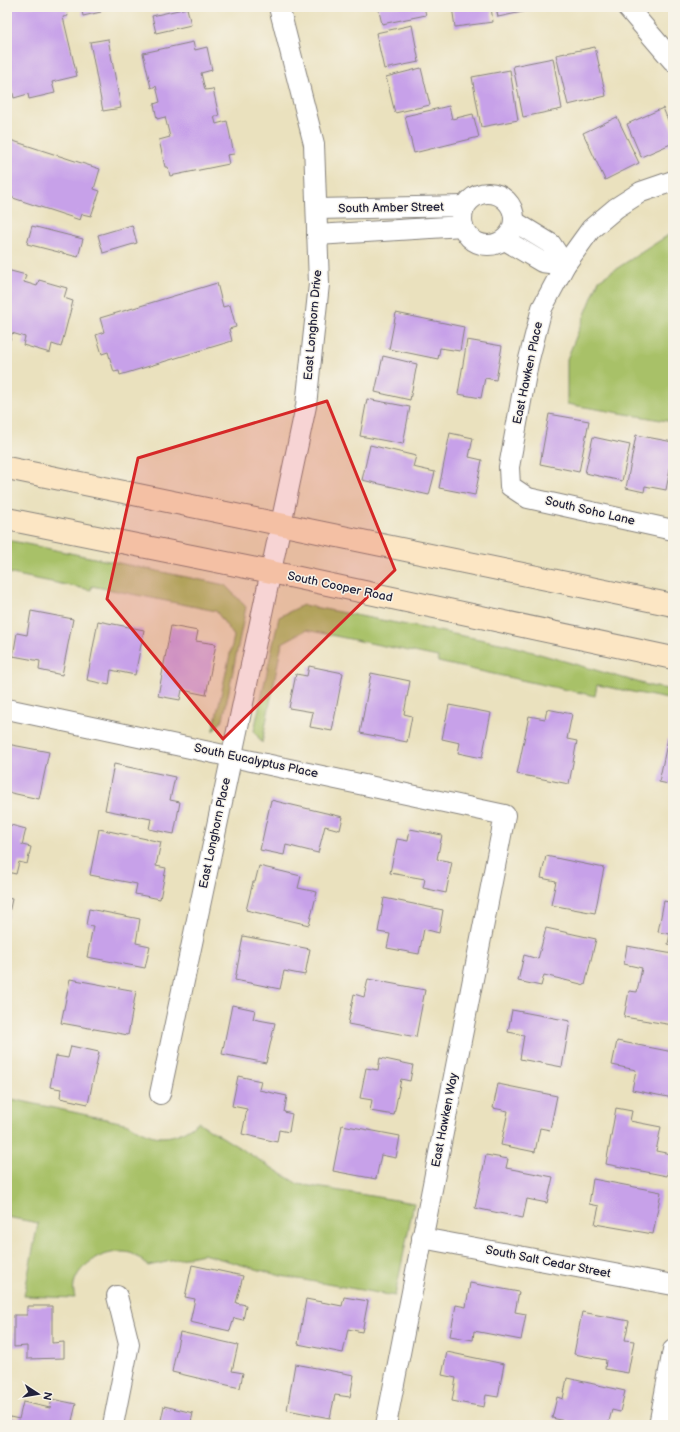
<svg xmlns="http://www.w3.org/2000/svg" width="680" height="1432" viewBox="0 0 680 1432" font-family="'Balsamiq Sans',sans-serif">
	<rect width="100%" height="100%" fill="#f7f3e8"/>
	<filter id="ink" filterUnits="userSpaceOnUse"><feTurbulence type="fractalNoise" baseFrequency=".025" numOctaves="2"/><feDisplacementMap in="SourceGraphic" scale="8" xChannelSelector="R" yChannelSelector="G"/><feConvolveMatrix kernelMatrix="1 2 1 2 8 2 1 2 1" color-interpolation-filters="sRGB"/></filter>
	<filter id="wash" filterUnits="userSpaceOnUse"><feTurbulence type="fractalNoise" baseFrequency=".012" numOctaves="4" result="noise"/><feDisplacementMap in="SourceGraphic" scale="16" xChannelSelector="R" yChannelSelector="G"/><feGaussianBlur stdDeviation="0.9" result="paint"/><feColorMatrix in="noise" values="0 0 0 0 0 0 0 0 0 0 0 0 0 0 0 0 0 1.4 0 .05"/><feComposite in="paint" operator="in"/></filter>
	<g filter="url(#wash)">
		<rect width="100%" height="100%" fill="#eae1be"/>
		<g fill="#a8c167" stroke="#657251">
			<path d="M673 232V422L567 404V359L599 280Z"/>
			<path d="M7 540 225 585 246 607 223 720 213 731 234 636 216 611 92 586 91 590 7 573Z"/>
			<path d="M303 605 505 644 651 686 673 690V700L597 685 595 696 438 662V657L306 630 282 643 262 743 254 731 279 617Z"/>
			<path d="M7 1098 129 1124C155 1142 174 1141 198 1122L298 1184 414 1203 395 1296 281 1276 203 1254 148 1266C144 1262 138 1257 133 1254 113 1246 77 1262 74 1285 73 1289 74 1294 75 1298L24 1296 38 1223 7 1217Z"/>
		</g>
		<g id="blocks">
			<g fill="#c7a1e9">
				<path d="M7 7H66L68 16 63 17 77 76 52 82 55 93 29 99 28 94 14 98 7 68Z"/>
				<path d="M81 7H100L101 12 83 16Z"/>
				<path d="M378 7H424L426 15 382 24Z"/>
				<path d="M452 7H491L493 22 455 27Z"/>
				<path d="M496 7H537V9L498 17Z"/>
				<path d="M187 8 191 25 156 33 152 16Z"/>
				<path d="M412 25 419 62 384 69 376 33Z"/>
				<path d="M108 39 121 108 103 111 90 42Z"/>
				<path d="M193 42 195 50 207 47 212 70 201 73 205 90 213 89 219 116H214L216 124 227 121 234 154 227 155 229 164 170 176 168 167H165L159 140 170 137 165 117 157 119 154 104 160 102 156 86 151 88 143 53Z"/>
				<path d="M595 47 606 96 568 105 556 55Z"/>
				<path d="M553 58 562 109 523 117 513 66Z"/>
				<path d="M421 68 430 105 395 113 386 77Z"/>
				<path d="M510 70 518 120 481 127 472 77Z"/>
				<path d="M449 106 452 119 473 114 479 137 414 153 405 116Z"/>
				<path d="M663 108 673 132V143L641 157 627 124Z"/>
				<path d="M617 117 639 163 605 180 583 133Z"/>
				<path d="M7 139 100 169 94 189 100 191 91 216 82 214 80 220 7 196Z"/>
				<path d="M132 225 137 243 103 253 98 235Z"/>
				<path d="M32 226 83 239 78 257 27 244Z"/>
				<path d="M7 270 26 275 24 282 37 286 39 280 67 288 64 298 73 301 61 347 52 344 50 353 23 345 25 337 12 333 10 340 7 339Z"/>
				<path d="M217 283 223 307 230 305 236 327 229 329 232 341 120 375 119 371 114 372 108 352 102 354 96 335 104 332 100 318Z"/>
				<path d="M396 313 464 327 460 351 440 348 438 359 389 349Z"/>
				<path d="M467 340 502 346 496 380 485 378 481 398 458 394Z"/>
				<path d="M383 356 417 364 410 400 375 392Z"/>
				<path d="M367 399 410 407 403 444 360 436Z"/>
				<path d="M549 414 589 421 579 472 540 464Z"/>
				<path d="M450 433 473 438 469 457 482 460 475 495 439 488Z"/>
				<path d="M636 435 673 442V453L666 490 645 486 644 492 626 488Z"/>
				<path d="M593 437 630 445 622 481 585 473Z"/>
				<path d="M370 445 416 456 413 467 435 472 429 495 362 480Z"/>
				<path d="M31 611 73 619 62 675 39 670 40 661 13 656 17 633 27 635Z"/>
				<path d="M98 621 144 630 135 675 111 670 109 685 87 680Z"/>
				<path d="M171 626 198 631 196 641 216 644 206 695 182 690 180 700 158 696Z"/>
				<path d="M309 666 343 673 332 731 310 727 313 712 289 708 296 674 307 676Z"/>
				<path d="M371 673 410 681 404 714 412 716 407 742 360 733Z"/>
				<path d="M449 705 491 713 482 758 458 753 460 743 442 739Z"/>
				<path d="M547 709 572 714 567 739 577 741 569 784 517 774 529 716 545 719Z"/>
				<path d="M668 739 673 740V785L659 782Z"/>
				<path d="M7 744 49 752 39 799 7 792Z"/>
				<path d="M114 764 175 777 170 800 180 802 174 834 149 829 151 819 105 810Z"/>
				<path d="M271 800 343 817 340 830 325 826 318 853 286 845 284 855 260 850Z"/>
				<path d="M7 824 26 829 22 845 31 847 27 864 19 862 16 874 7 872Z"/>
				<path d="M99 829 161 842 156 866 166 868 160 899 135 894 137 884 90 875Z"/>
				<path d="M410 829 442 835 437 859 452 862 446 893 423 888 425 879 390 873 397 839 408 841Z"/>
				<path d="M546 856 604 868 595 913 551 905 556 881 541 878Z"/>
				<path d="M259 866 301 876 298 888 317 892 309 925 246 910 253 882H255Z"/>
				<path d="M7 898 12 899 8 918H7Z"/>
				<path d="M384 898 443 910 439 933 424 929 419 954 387 948 390 934 378 932Z"/>
				<path d="M664 901 673 903V945L668 944 670 934 658 932Z"/>
				<path d="M89 909 140 919 136 943 150 946 145 968 87 957 93 926 86 925Z"/>
				<path d="M546 928 596 939 585 985 544 975 541 986 518 981 524 955 538 959Z"/>
				<path d="M243 936 310 949 305 975 284 971 280 989 235 980Z"/>
				<path d="M627 946 673 954V1025L624 1017 629 991 637 992 642 968 624 964Z"/>
				<path d="M70 979 136 991 128 1035 61 1023Z"/>
				<path d="M368 979 425 990 416 1037 348 1024 354 994 364 997Z"/>
				<path d="M232 1005 255 1010 253 1019 275 1023 266 1063 222 1054Z"/>
				<path d="M512 1010 570 1021 562 1067 520 1059 524 1035 508 1032Z"/>
				<path d="M617 1041 673 1052V1098L632 1090 636 1070 612 1065Z"/>
				<path d="M71 1046 99 1052 88 1104 60 1098 61 1089 50 1087 56 1056 68 1058Z"/>
				<path d="M380 1058 413 1065 410 1081 401 1079 394 1115 370 1111 372 1100 360 1098 366 1068 378 1070Z"/>
				<path d="M238 1076 261 1081 259 1090 287 1096 284 1112 292 1114 289 1132 279 1130 277 1142 242 1134 247 1109 232 1106Z"/>
				<path d="M498 1084 557 1096 550 1130 540 1128 535 1152 501 1145 508 1111 493 1108Z"/>
				<path d="M616 1108 632 1111 630 1121 661 1127 656 1151 671 1154 667 1176 606 1164Z"/>
				<path d="M342 1125 400 1136 396 1158 381 1155 376 1179 333 1171Z"/>
				<path d="M486 1155 508 1159 506 1168 553 1177 547 1203 527 1199 523 1218 475 1208Z"/>
				<path d="M593 1179 661 1192 653 1234 595 1224 599 1206 589 1204Z"/>
				<path d="M192 1265 243 1276 236 1303 246 1305 243 1320 234 1318 230 1331 190 1322 195 1299 185 1297Z"/>
				<path d="M470 1283 519 1292 515 1312 526 1314 521 1340 474 1331 473 1340 450 1336 456 1305 466 1307Z"/>
				<path d="M344 1297 368 1301 362 1332 348 1329 343 1353 298 1344 306 1299 342 1306Z"/>
				<path d="M27 1306H52V1343L64 1342V1358L27 1359V1346L14 1347V1315H27Z"/>
				<path d="M582 1312 629 1321 625 1340 634 1341 628 1373 605 1369 606 1360 574 1354Z"/>
				<path d="M180 1332 238 1345 232 1371 243 1373 240 1388 172 1372Z"/>
				<path d="M447 1352 504 1364 498 1397 486 1395 484 1407 452 1401 456 1378 442 1375Z"/>
				<path d="M295 1364 354 1375 350 1397 335 1395 330 1418 287 1410Z"/>
				<path d="M567 1378 625 1391 620 1412 612 1410 608 1425H582L552 1418 557 1397 563 1399Z"/>
				<path d="M52 1399 76 1404 71 1425H8L10 1417 19 1419 23 1402 50 1408Z"/>
				<path d="M164 1406 193 1413 191 1422 200 1425H160Z"/>
			</g>
		</g>
	</g>
	<g filter="url(#ink)">
		<use href="#blocks" fill-opacity="0" stroke="#86827c" stroke-width="1"/>
		<g fill="none" stroke-linecap="round" stroke-linejoin="round">
			<g stroke="#86827c" stroke-width="22">
				<g id="street">
					<path d="M627 7 673 61"/>
					<path d="M673 181 641 192 616 208 591 229 565 265 542 308 528 363 509 467 510 486 528 498 673 530"/>
					<circle cx="488" cy="219" r="26"/>
					<path d="M317 209 465 206"/>
					<path d="M317 235 463 226"/>
					<path d="M505 240 542 262 565 265 551 244 515 222"/>
					<path d="M7 709 505 815 386 1425"/>
					<path d="M160 1094 306 406 319 284 314 144 279 7"/>
					<path d="M422 1238 673 1285"/>
					<path d="M113 1425 129 1344 117 1296"/>
					<path d="M659 1425 673 1350"/>
				</g>
			</g>
			<g stroke="#86827c" stroke-width="24">
				<g id="secondary">
					<path d="M7 468 673 605"/>
					<path d="M7 519 271 572 673 658"/>
				</g>
			</g>
			<use href="#street" stroke="#fff" stroke-width="20"/>
			<use href="#secondary" stroke="#fce6c4" stroke-width="22"/>
		</g>
	</g>
	<path fill="#d62828" fill-opacity="0.2" stroke="#d62828" stroke-width="3" stroke-linejoin="round" d="M327 401 395 570 223 739 107 599 138 458Z"/>
	<g text-anchor="middle" dominant-baseline="central" stroke-width="3" stroke-linejoin="round" paint-order="stroke">
		<g font-size="12" fill="#22223b" stroke="#f7f3e8">
			<text transform="translate(391 208) rotate(-1)">South Amber Street</text>
			<text transform="translate(313 325) rotate(-85)">East Longhorn Drive</text>
			<text transform="translate(528 373) rotate(-78)">East Hawken Place</text>
			<text transform="translate(590 511) rotate(13)">South Soho Lane</text>
			<text transform="translate(340 587) rotate(12)">South Cooper Road</text>
			<text transform="translate(256 761) rotate(12)">South Eucalyptus Place</text>
			<text transform="translate(215 833) rotate(-78)">East Longhorn Place</text>
			<text transform="translate(445 1120) rotate(-79)">East Hawken Way</text>
			<text transform="translate(548 1262) rotate(11)">South Salt Cedar Street</text>
		</g>
	</g>
	<rect width="680" height="1432" fill="none" stroke="#f7f3e8" stroke-width="24"/>
	<g transform="translate(38 1394) rotate(102)" stroke="#f7f3e8" stroke-width="3" paint-order="stroke">
	<path d="M0-3L7 15L0 10L-7 15Z" fill="#22223b"/>
	<text y="-6" font-size="11" font-weight="bold" text-anchor="middle" fill="#22223b">N</text>
	</g>
</svg>
